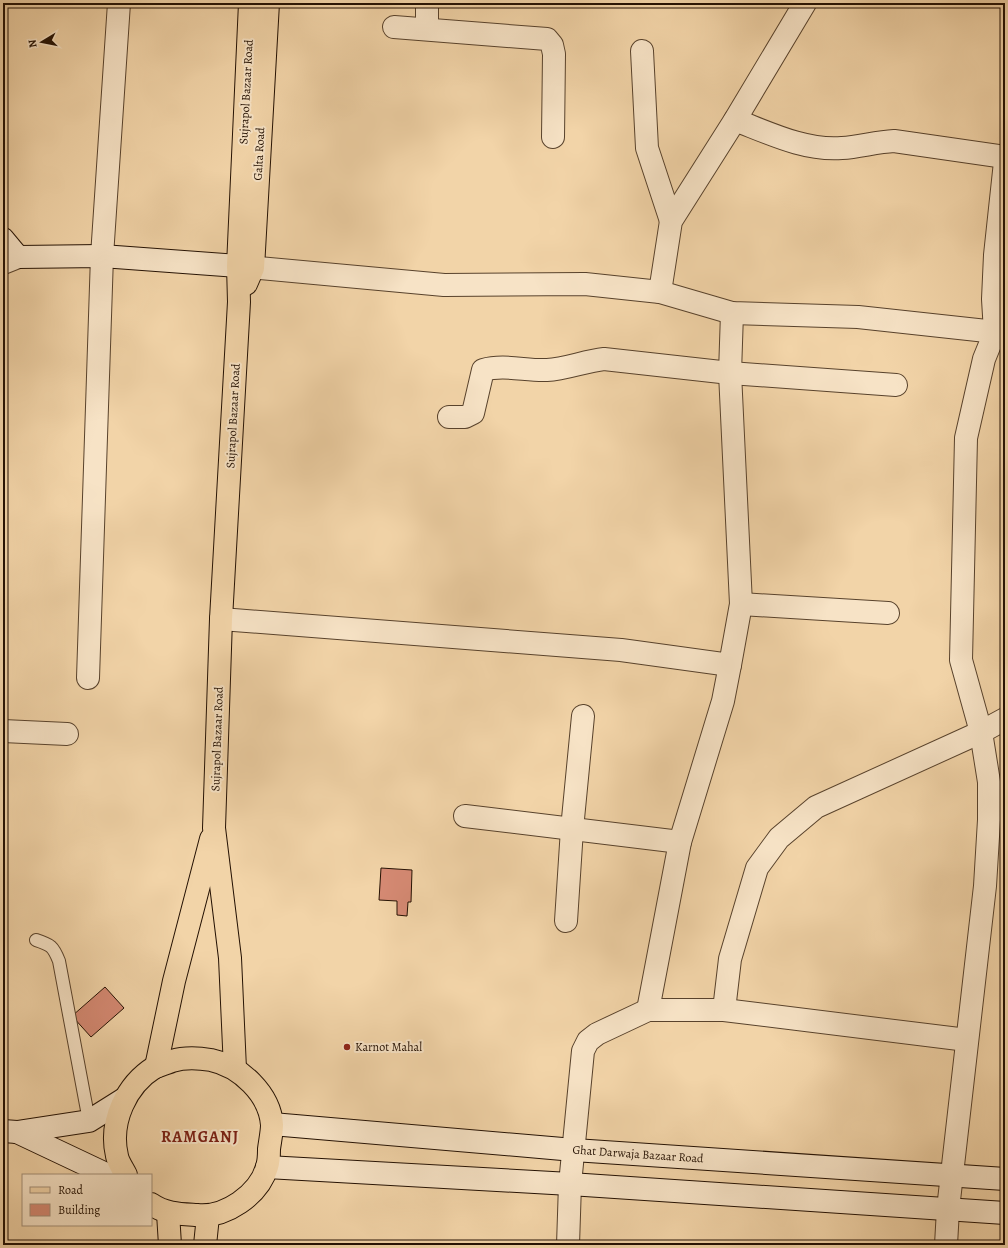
<svg xmlns="http://www.w3.org/2000/svg" width="1008" height="1248" viewBox="0 0 1008 1248" font-family="Alegreya,serif">
	<rect width="100%" height="100%" fill="#f2d4a8"/>
	<filter id="stains"><feTurbulence type="fractalNoise" baseFrequency=".005" numOctaves="4"/><feColorMatrix values="0 0 0 0 .2 0 0 0 0 .09 0 0 0 0 .02 0 0 0 .5 -.17"/></filter>
	<radialGradient id="worn" r=".72"><stop offset=".6" stop-color="#630" stop-opacity="0"/><stop offset="1" stop-color="#630" stop-opacity=".3"/></radialGradient>
	<g fill="#d68a74" stroke="#241103">
		<path d="M381 868 412 870 411 902H408L407 916 397 915V901L379 900Z"/>
		<path d="M105 987 124 1008 91 1037 72 1016Z"/>
	</g>
	<g fill="none" stroke-linecap="round" stroke-linejoin="round">
		<g stroke="#58422c" stroke-width="14">
			<path id="lane" d="M36 940C51 945 53 946 59 961L89 1121"/>
		</g>
		<g stroke="#58422c" stroke-width="24">
			<g id="street">
				<path d="M394 27 547 39 552 45 554 54 553 137"/>
				<path d="M427 29V3"/>
				<path d="M642 51 647 148 671 221"/>
				<path d="M735 120C769 133 805 151 842 148 859 147 876 142 894 141L1005 157"/>
				<path d="M3 263 18 257"/>
				<path d="M238 266 444 285 585 284 660 292 732 313 858 317 1005 333"/>
				<path d="M660 292 671 221 735 120 805 3"/>
				<path d="M449 417H465L473 413 483 370C504 364 526 371 547 370 566 369 585 361 604 359L730 373 896 385"/>
				<path d="M741 604 888 613"/>
				<path d="M221 619 621 650 730 665 741 604 730 373 732 313"/>
				<path d="M730 665 723 701 680 842 648 1010H724L967 1040"/>
				<path d="M88 678 102 256 119 3"/>
				<path d="M3 731 67 734"/>
				<path d="M465 816 680 842"/>
				<path d="M566 921 572 829 583 716"/>
				<path d="M724 1010 730 959 757 868 779 838 816 807 981 732 1005 719"/>
				<path d="M568 1245 570 1184 583 1051 588 1041 597 1034 648 1010"/>
				<path d="M946 1245 948 1209 985 886 989 820V782L981 732 961 660 966 438 984 359 995 332 993 299 995 255 1005 162"/>
			</g>
		</g>
		<g stroke="#241103" stroke-width="24">
			<g id="secondary">
				<path d="M3 239 18 257 102 256 238 266"/>
				<path d="M272 1124 574 1150 1005 1179"/>
				<path d="M3 1131 17 1132 89 1121 124 1099"/>
				<path d="M17 1132 108 1175"/>
				<path d="M267 1167 570 1184 1005 1213"/>
			</g>
		</g>
		<g stroke="#241103" stroke-width="24">
			<g id="primary">
				<path d="M246 284 253 268 268 3"/>
				<path d="M156 1067 174 981 211 839"/>
				<path d="M235 1069 230 958 214 828 221 619 239 302 238 266 250 3"/>
				<path d="M126 1175C123 1169 118 1162 117 1156 109 1122 126 1085 155 1067 160 1065 167 1063 172 1061 185 1057 199 1058 211 1060 240 1066 270 1094 272 1125 272 1132 270 1141 269 1149 269 1154 269 1161 267 1167 259 1195 225 1218 197 1215 181 1214 165 1214 151 1204"/>
				<path d="M168 1213 170 1245"/>
				<path d="M205 1245 208 1216"/>
			</g>
		</g>
		<use href="#lane" stroke="#f7e3c6" stroke-width="12"/>
		<use href="#street" stroke="#f7e3c6" stroke-width="22"/>
		<use href="#secondary" stroke="#f7e3c6" stroke-width="22"/>
		<use href="#primary" stroke="#f2d4a8" stroke-width="22"/>
	</g>
	<circle fill="#8f2418" stroke="#f7e3c6" stroke-width="1.5" cx="347" cy="1047" r="4"/>
	<g text-anchor="middle" dominant-baseline="central" stroke-width="4" stroke-linejoin="round" paint-order="stroke">
		<g font-size="12" fill="#241103" stroke="#f7e3c6">
			<text transform="translate(246 92) rotate(-87)">Sujrapol Bazaar Road</text>
			<text transform="translate(259 154) rotate(-87)">Galta Road</text>
			<text transform="translate(233 416) rotate(-87)">Sujrapol Bazaar Road</text>
			<text transform="translate(217 739) rotate(-88)">Sujrapol Bazaar Road</text>
			<text transform="translate(638 1154) rotate(4)">Ghat Darwaja Bazaar Road</text>
		</g>
		<g font-size="12" fill="#241103" stroke="#f7e3c6" text-anchor="start">
			<text x="355" y="1047">Karnot Mahal</text>
		</g>
		<g font-size="16" font-weight="bold" letter-spacing="1" fill="#7a1f14" stroke="#f7e3c6">
			<text x="200" y="1137">RAMGANJ</text>
		</g>
	</g>
	<rect width="1008" height="1248" fill="none" stroke="#f2d4a8" stroke-width="16"/>
	<rect x="4" y="4" width="1000" height="1240" fill="none" stroke="#241103" stroke-width="2"/>
	<rect x="8" y="8" width="992" height="1232" fill="none" stroke="#241103"/>
	<rect x="22" y="1174" width="130" height="52" fill="#f7e3c6" stroke="#a38f78"/>
	<rect x="30" y="1187" width="20" height="6" fill="#f2d4a8" stroke="#a38f78"/>
	<text x="58" y="1194" font-size="12" fill="#241103">Road</text>
	<rect x="30" y="1204" width="20" height="12" fill="#d68a74" stroke="#a38f78"/>
	<text x="58" y="1214" font-size="12" fill="#241103">Building</text>
	<g transform="translate(42 42) rotate(260)" stroke="#f7e3c6" stroke-width="3" paint-order="stroke">
	<path d="M0-3L7 15L0 10L-7 15Z" fill="#241103"/>
	<text y="-6" font-size="11" font-weight="bold" text-anchor="middle" fill="#241103">N</text>
	</g>
	<rect width="100%" height="100%" filter="url(#stains)"/>
	<rect width="100%" height="100%" fill="url(#worn)"/>
</svg>
